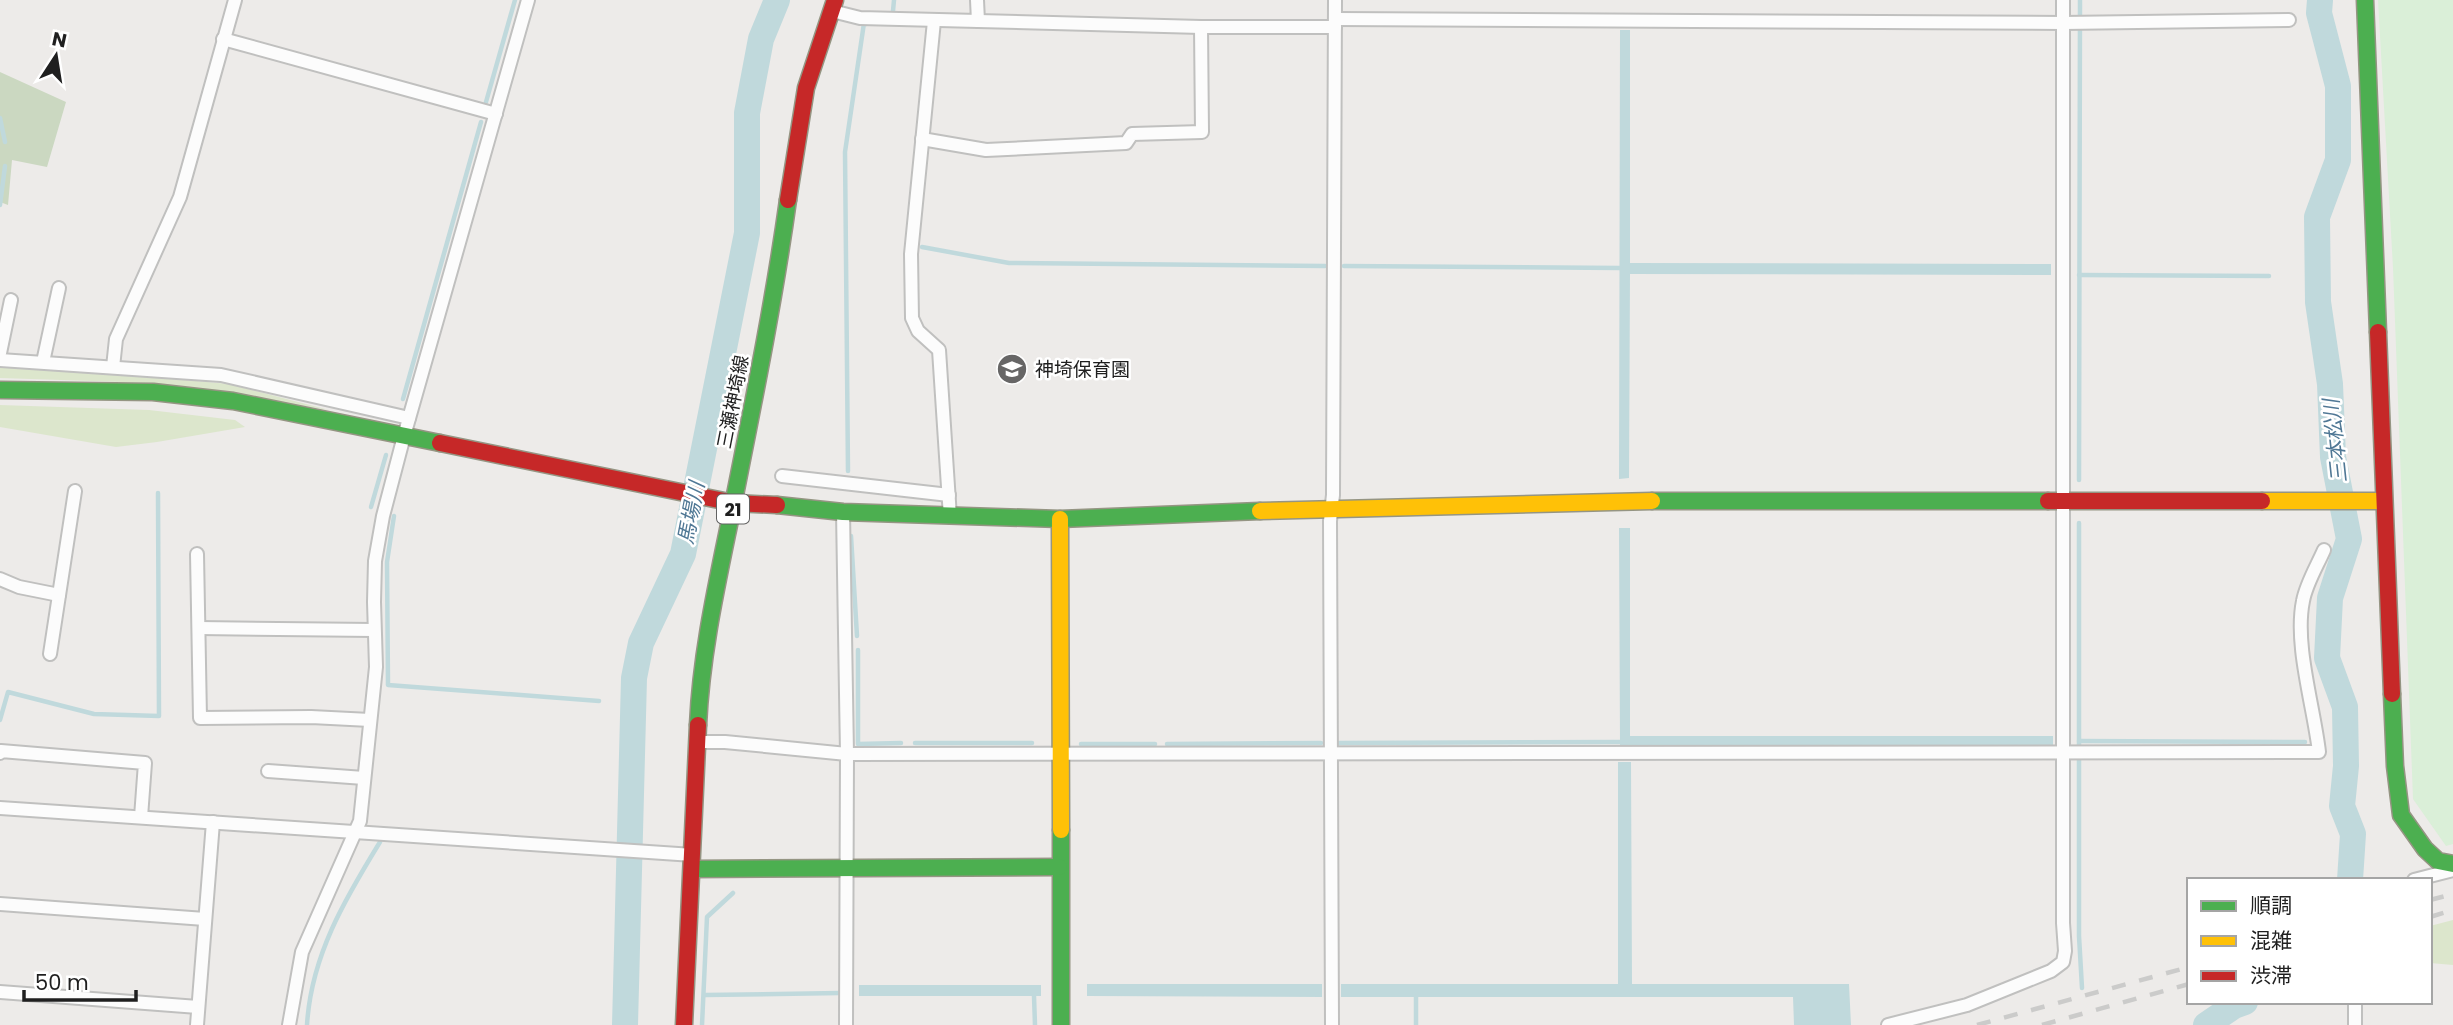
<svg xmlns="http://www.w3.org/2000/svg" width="2453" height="1025" viewBox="0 0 2453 1025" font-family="Poppins,'Noto Sans JP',sans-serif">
	<rect width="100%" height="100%" fill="#edebe9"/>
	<g fill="#dce6cc">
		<path d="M0 363 229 384 329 410 153 383 0 378Z"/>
		<path d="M0 405 149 410 235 420 245 427 157 442 116 447 0 427Z"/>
		<path d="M2453 920V965L2430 963V926Z"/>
	</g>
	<path fill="#cbd8c1" d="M0 72 66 102 47 167 12 160 8 205 0 202Z"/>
	<path fill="#daefd8" d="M2378 0H2453V844L2446 846 2413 799 2393 268Z"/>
	<g fill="#c0d9dc">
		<path d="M1620 30H1630V263L2051 264V275L1630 274 1629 478 1619 479Z"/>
		<path d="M1619 528H1630V736H2053V745H1620Z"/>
		<path d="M1618 762H1631L1632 984H1849L1851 1025H1794L1793 997H1341V984H1618Z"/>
		<path d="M1087 984H1322V997L1087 996Z"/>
		<rect x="859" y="985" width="182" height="11"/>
	</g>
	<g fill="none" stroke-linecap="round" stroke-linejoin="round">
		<g stroke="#c0d9dc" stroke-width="4.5">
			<path d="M893 11 894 0"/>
			<path d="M486 102 515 0"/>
			<path d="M0 118 5 142"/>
			<path d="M0 205 5 166"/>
			<path d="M922 247 1009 263 1325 266"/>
			<path d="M1344 266 1620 268"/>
			<path d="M2079 275 2269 276"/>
			<path d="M403 399 481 122"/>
			<path d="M848 471 845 152 864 23 866 24"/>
			<path d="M2079 480 2080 0"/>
			<path d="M371 507 386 455"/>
			<path d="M394 516 387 562 388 685 599 701"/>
			<path d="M2079 523V936L2082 988"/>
			<path d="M851 536 857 636"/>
			<path d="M858 650V744L901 743"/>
			<path d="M0 720 8 692 94 714 159 716 158 493"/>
			<path d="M2079 741 2305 742"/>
			<path d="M915 743H1032"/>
			<path d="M1339 743 1620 742"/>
			<path d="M1081 744H1155"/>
			<path d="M1167 744 1321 743"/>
			<path d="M705 995 840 993"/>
			<path d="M1034 996 1035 1025"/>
			<path d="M307 1025C311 956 345 899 380 842"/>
			<path d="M702 1025 707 917 733 893"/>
			<path d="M1416 1025V997"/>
		</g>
		<g stroke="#c0d9dc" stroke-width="26">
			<path d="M2320 0 2319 13 2338 86V160L2317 217 2318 302 2330 384 2333 457 2349 539 2330 598 2327 658 2345 707 2346 766 2342 806 2353 834 2350 880"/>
			<path d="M625 1025 634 678 641 643 683 554 747 233V113L761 39 777 0"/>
			<path d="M2206 1025 2234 1006 2245 1002"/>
		</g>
		<g stroke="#c0c0bf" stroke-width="16">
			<g id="street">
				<path d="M832 11 860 18 978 21 977 0"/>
				<path d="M1335 19 2063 23 2289 20"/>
				<path d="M934 21 911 254 912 318 918 331 939 350 950 517"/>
				<path d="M978 21 1201 27H1335"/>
				<path d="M223 39 496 114"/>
				<path d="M922 139 986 150 1126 143 1132 134 1202 132 1201 27"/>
				<path d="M0 353 11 300"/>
				<path d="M0 360 221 375 409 418"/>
				<path d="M43 362 59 288"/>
				<path d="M113 367 116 339 180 197 235 0"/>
				<path d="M782 476 949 495"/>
				<path d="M197 554 200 718 311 717 370 720"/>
				<path d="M0 579 19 587 59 595"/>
				<path d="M199 628 374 630"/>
				<path d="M50 654 75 491"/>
				<path d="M696 742H725L847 754 843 512"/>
				<path d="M0 753 1 751 145 763 141 817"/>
				<path d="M268 771 364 778"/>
				<path d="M0 808 693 855"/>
				<path d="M2414 880 2453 870"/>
				<path d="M0 904 205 919"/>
				<path d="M0 992 198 1007"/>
				<path d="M197 1025 213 822"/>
				<path d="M289 1025 302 952 360 821 376 667 374 602 375 561 383 516 404 436 528 0"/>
				<path d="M846 1025 847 754 2319 752C2314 707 2294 645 2303 601 2306 584 2317 566 2324 550"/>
				<path d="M1332 1025 1330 521 1333 495 1335 0"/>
				<path d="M1888 1025 1967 1005 2051 971 2063 962 2065 951 2063 923V0"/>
				<path d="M2355 1025V1002"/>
			</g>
		</g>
		<g stroke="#959583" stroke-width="19">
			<g id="fast">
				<path d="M2365 0 2378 332"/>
				<path d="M0 390 153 392 233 401 440 443"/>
				<path d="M1652 501H2048"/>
				<path d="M777 505 843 512 1060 519 1260 511"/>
				<path d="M2392 694 2395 766 2401 815 2425 849 2438 861 2453 864"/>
				<path d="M698 725C701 656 716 588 730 520 751 414 773 308 788 200"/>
				<path d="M1061 830V1025"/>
				<path d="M692 869 1059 867"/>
			</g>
		</g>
		<g stroke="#959583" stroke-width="19">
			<g id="slow">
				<path d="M2262 501H2383"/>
				<path d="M1260 511 1652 501"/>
				<path d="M1060 519 1061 830"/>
			</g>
		</g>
		<g stroke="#959583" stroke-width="19">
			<g id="jam">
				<path d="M788 200 806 88 835 0"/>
				<path d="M2378 332 2392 694"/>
				<path d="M440 443 734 503 777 505"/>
				<path d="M2048 501H2262"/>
				<path d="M684 1025 698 725"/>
			</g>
		</g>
		<use href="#street" stroke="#fcfcfc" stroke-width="12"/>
		<use href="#fast" stroke="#4caf50" stroke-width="16"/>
		<use href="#slow" stroke="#ffc107" stroke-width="16"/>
		<use href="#jam" stroke="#c62828" stroke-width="16"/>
		<g stroke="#cbcbca" stroke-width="4.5" stroke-dasharray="14 14" stroke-linecap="butt">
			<path d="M2430 900 2453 894"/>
			<path d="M2430 917 2453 910"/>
			<path d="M1977 1025 2189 967"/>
			<path d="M2042 1025 2189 984"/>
		</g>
	</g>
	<defs>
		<g id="school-disc" transform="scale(1.575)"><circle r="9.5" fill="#676666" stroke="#fff"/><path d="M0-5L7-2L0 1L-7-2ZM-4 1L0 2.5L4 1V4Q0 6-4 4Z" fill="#fff"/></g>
	</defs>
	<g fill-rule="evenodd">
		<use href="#school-disc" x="1012" y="369"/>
	</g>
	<g text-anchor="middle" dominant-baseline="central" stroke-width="5" stroke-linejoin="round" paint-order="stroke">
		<rect fill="#fff" stroke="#626262" stroke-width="2" x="717" y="494.5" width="32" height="29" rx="5"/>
		<g font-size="18" font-weight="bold" fill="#1f1f1f">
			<text x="733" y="509">21</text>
		</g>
		<g font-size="19" fill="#1f1f1f" stroke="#fff" text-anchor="start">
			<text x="1035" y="369">神埼保育園</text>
		</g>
		<g font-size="19" fill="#1f1f1f" stroke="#fff">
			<text transform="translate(733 402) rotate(-79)">三瀬神埼線</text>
		</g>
		<g font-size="21" font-style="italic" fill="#507895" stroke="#fff">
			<text transform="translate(2335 441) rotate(-96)">三本松川</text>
			<text transform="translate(691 513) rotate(-79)">馬場川</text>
		</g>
	</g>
	<rect x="2187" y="878" width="245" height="126" fill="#ffffff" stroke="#a5a5a5" stroke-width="2"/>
	<rect x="2201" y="901" width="35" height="10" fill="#4caf50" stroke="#a5a5a5" stroke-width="2"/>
	<text x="2250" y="913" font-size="21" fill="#1f1f1f">順調</text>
	<rect x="2201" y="936" width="35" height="10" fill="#ffc107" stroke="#a5a5a5" stroke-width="2"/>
	<text x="2250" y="948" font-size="21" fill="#1f1f1f">混雑</text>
	<rect x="2201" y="971" width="35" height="10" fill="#c62828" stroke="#a5a5a5" stroke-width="2"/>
	<text x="2250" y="983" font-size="21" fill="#1f1f1f">渋滞</text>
	<g transform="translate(56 56) rotate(12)" stroke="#ffffff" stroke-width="5" paint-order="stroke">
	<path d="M0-5L12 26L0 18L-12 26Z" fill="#1f1f1f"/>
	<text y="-10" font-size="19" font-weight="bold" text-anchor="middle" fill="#1f1f1f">N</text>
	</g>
	<path d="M24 990v10h112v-10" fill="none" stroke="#1f1f1f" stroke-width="3.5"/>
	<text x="35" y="990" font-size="21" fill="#1f1f1f" stroke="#ffffff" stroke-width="5" paint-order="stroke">50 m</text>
</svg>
